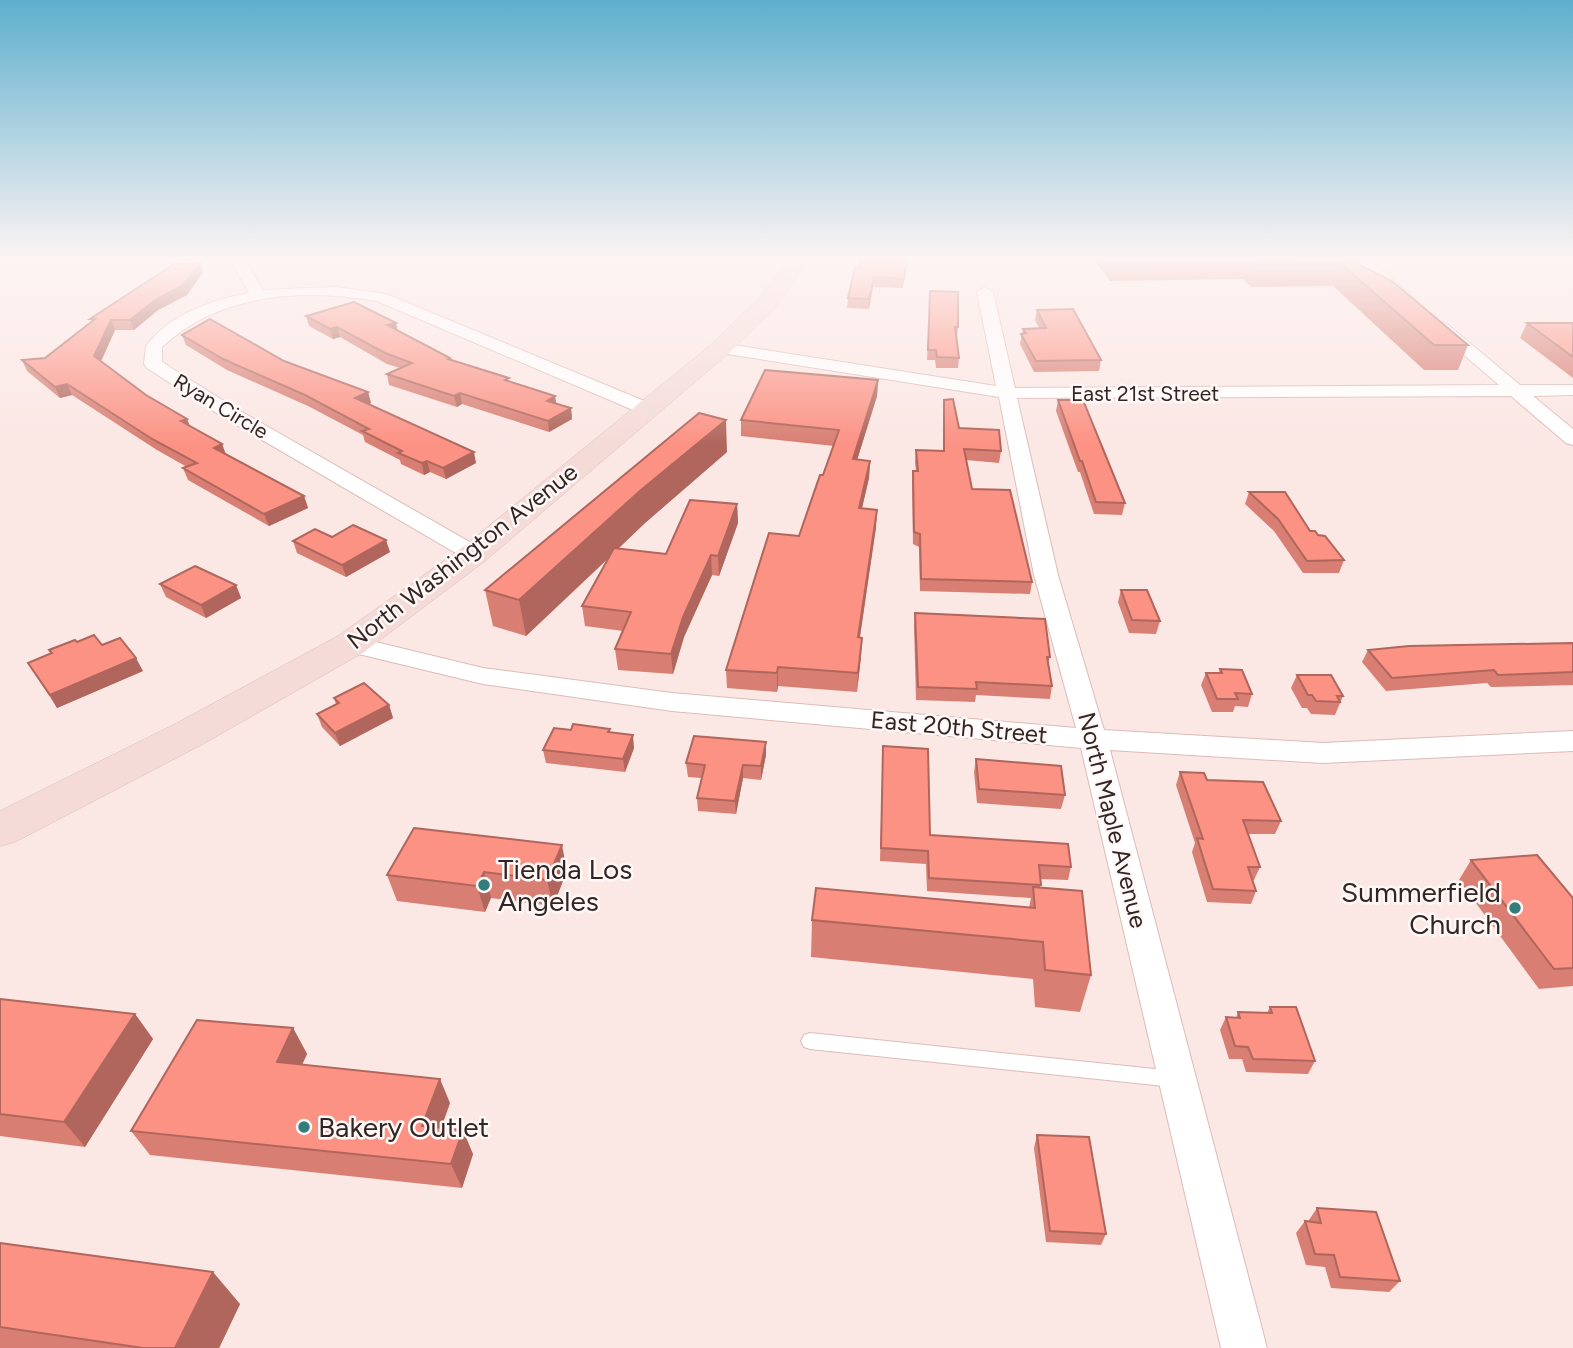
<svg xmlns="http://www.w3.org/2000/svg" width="1573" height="1348" viewBox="0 0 1573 1348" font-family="Figtree,sans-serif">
	<rect width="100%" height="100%" fill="#fbe7e4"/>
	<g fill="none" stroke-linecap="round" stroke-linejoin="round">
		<g stroke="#dcbcb7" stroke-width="2">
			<path id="lane" d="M810 1033 1174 1071 1180 1073 1183 1079 1180 1085 1174 1087 810 1049 804 1047 801 1041 804 1035Z"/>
		</g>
		<g stroke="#dcbcb7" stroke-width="2">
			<g id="street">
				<path d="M228 256H242L263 290 336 287 386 294 654 405 656 409 654 413H640L377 301C302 288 220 293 162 347V362L235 408 482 549 485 554 482 559H466L221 416 147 368 144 364 146 346C170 314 211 300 249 293Z"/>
				<path d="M1350 256H1366L1411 295 1414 298 1411 301H1401Z"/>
				<path d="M985 287 993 292 1015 388 1499 385 1435 330 1433 327 1441 322 1447 324 1520 385H1573V395L1533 396 1573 429V445L1566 443 1511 396 1017 398 1058 575 1104 730 1323 743 1573 731V751L1323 763 1110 750 1267 1348H1221L1081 748 672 711 483 684 342 650 338 644 342 638 351 636 483 668 672 693 1076 728 1034 575 999 397 721 353 713 348 721 343 996 386 977 292Z"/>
			</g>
		</g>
		<g stroke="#dcbcb7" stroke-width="1">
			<path id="secondary" d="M792 256H812L777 306 729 353 485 561 364 652 203 744 15 842 0 846V811L175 724 338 636 463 547 713 343 761 296Z"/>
		</g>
		<use href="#lane" fill="#fff" fill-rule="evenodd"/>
		<use href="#street" fill="#fff" fill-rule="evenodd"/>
		<use href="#secondary" fill="#f4dbd8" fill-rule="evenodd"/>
	</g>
	<g fill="#d87e72">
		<path d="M908 256 903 288 873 287 869 309 847 308 848 298 859 268Z"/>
		<path d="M1091 256H1355L1360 260 1358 264 1468 345 1458 370H1424L1333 286 1251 287 1243 279 1110 281Z"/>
		<path d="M200 263 203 272 187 295 158 310 134 330H115L101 362 146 395 187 419 190 426 222 444 226 454 304 496 308 508 269 526 188 480 183 468 187 467 157 450 72 395 60 398 27 371 22 360 45 358 92 322 90 319Z"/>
		<path d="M930 300 958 327 957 337 959 358 958 368H936L935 360H927Z"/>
		<path d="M1037 310 1101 360 1099 371 1034 372 1020 344 1023 329 1039 328 1035 320Z"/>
		<path d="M306 316 396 323 397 330 451 360 510 382 556 404 571 408 572 419 549 432 462 404 457 407 389 385 387 374 400 368 387 364 340 337 333 339 309 326Z"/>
		<path d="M1527 323H1573V378L1520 338Z"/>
		<path d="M182 335 284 361 368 392 371 403 369 404 476 463 446 479 430 472 424 475 401 464 400 460 365 442 363 435 308 406 227 370 186 345Z"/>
		<path d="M878 380 877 396 857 460 870 461 869 478 862 508 876 527 860 637 861 656 857 692 778 686 777 692 727 688 726 670 799 536 834 446 741 436V420Z"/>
		<path d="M944 400 959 428 1001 451 999 463 966 460 972 489 1032 582 1030 594 920 591 919 547 913 544 912 482 913 471H916L915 462 916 450 943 451Z"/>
		<path d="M1058 400 1125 503 1122 515 1094 514 1080 472H1078L1056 411Z"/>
		<path d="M727 452 645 523 618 549 666 554 737 504 738 523 719 576 712 575 684 637 673 674 618 670 615 649 623 631 585 626 582 606 610 557 526 636 493 626 485 590Z"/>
		<path d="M1249 492 1318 535 1344 560 1339 573H1303L1274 531 1245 504Z"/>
		<path d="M332 537 390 552 346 577 297 553 293 541Z"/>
		<path d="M160 584 236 585 241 598 206 618 166 597Z"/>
		<path d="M1121 590 1160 621 1156 634 1129 633 1118 602Z"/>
		<path d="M915 613 1050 657 1048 663 1052 686 1050 699 976 695 975 702 916 700 914 626Z"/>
		<path d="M77 642 102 645 143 671 57 708 28 663 51 654 49 650Z"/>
		<path d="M1573 643V685L1491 687 1487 683 1386 691 1362 662 1368 650Z"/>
		<path d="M1220 669 1252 694 1248 707 1235 706 1233 712H1212L1201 685 1206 673H1219Z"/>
		<path d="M1297 675 1343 696 1335 715 1311 714 1307 708H1302L1291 688Z"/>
		<path d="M334 698 389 705 393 718 340 746 322 727 317 714 336 704Z"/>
		<path d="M610 729V733L634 748 625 772 546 763 543 750 571 730Z"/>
		<path d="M883 746 930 835 1071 867 1068 880 1040 879V888L1091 975 1080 1012 1035 1007 1033 979 811 957 812 920 1029 908 1031 898 927 891 926 864 880 861Z"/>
		<path d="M766 755 761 780 743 778 736 814 698 811 697 798 702 778 688 777 686 763Z"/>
		<path d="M976 759 1065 795 1061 809 977 803 974 772Z"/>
		<path d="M1180 772 1207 780 1281 821 1275 834H1247L1260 867 1254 880H1253L1256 891 1251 904 1207 902 1192 852 1195 843 1176 785Z"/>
		<path d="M1471 860 1573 898V986L1539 989 1459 880Z"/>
		<path d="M567 871 553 906 491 898 485 912 397 901 387 875Z"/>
		<path d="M0 999 135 1014 153 1039 85 1147 0 1136Z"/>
		<path d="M1270 1007 1315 1061 1308 1074 1246 1072 1242 1059H1229L1220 1030 1226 1017 1236 1018 1238 1012 1267 1013Z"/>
		<path d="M293 1028 307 1054 302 1065 450 1103 441 1128 473 1154 462 1188 150 1155 131 1131Z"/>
		<path d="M1037 1135 1106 1234 1101 1245 1046 1242 1034 1148Z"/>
		<path d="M1317 1208 1400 1281 1389 1292 1331 1288 1325 1267 1306 1265 1296 1233 1305 1221H1309V1220Z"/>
		<path d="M0 1243 240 1304 219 1348H0Z"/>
	</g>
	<g fill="#b0665c">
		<path d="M200 263 203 272 187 295 158 310 134 330 130 320Z"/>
		<path d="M874 277 873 287 869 309V299Z"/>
		<path d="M111 320 115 330 98 367 94 356Z"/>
		<path d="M396 323 398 333 387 325Z"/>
		<path d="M337 327 340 337 333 339 330 329Z"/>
		<path d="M878 380 877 396 852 476 853 459Z"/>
		<path d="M67 384 72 395 60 398 55 387Z"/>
		<path d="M368 392 371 403 358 408 355 398Z"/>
		<path d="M460 393 462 404 457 407 454 396Z"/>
		<path d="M555 396 557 407 547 401Z"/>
		<path d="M571 408 572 419 549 432 548 421Z"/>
		<path d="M187 419 191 430 181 421Z"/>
		<path d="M726 420 727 452 645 523 526 636 519 600 641 490Z"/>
		<path d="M222 444 226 456 214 448Z"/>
		<path d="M474 452 476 463 446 479 443 468Z"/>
		<path d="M427 461 430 472 424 475 422 463Z"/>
		<path d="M870 461 869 478 858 525 859 508Z"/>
		<path d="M304 496 308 508 269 526 264 514Z"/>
		<path d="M737 504 738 523 719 576 718 556Z"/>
		<path d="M877 510 876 527 857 656 858 637Z"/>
		<path d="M386 540 390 552 346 577 342 565Z"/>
		<path d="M711 555 712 575 684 637 673 674 671 654 683 617Z"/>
		<path d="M236 585 241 598 206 618 201 605Z"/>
		<path d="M862 638 861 656 857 692 858 673Z"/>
		<path d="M136 658 143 671 57 708 50 695Z"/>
		<path d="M778 667V686L777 692V673Z"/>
		<path d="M389 705 393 718 340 746 335 733Z"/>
		<path d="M633 735 634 748 625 772 623 759Z"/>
		<path d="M766 742V755L761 780V766Z"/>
		<path d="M743 765V778L736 814 735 801Z"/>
		<path d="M562 845 567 871 553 906 547 880Z"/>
		<path d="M484 872 491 898 485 912 477 886Z"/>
		<path d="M135 1014 153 1039 85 1147 64 1122Z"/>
		<path d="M293 1028 307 1054 291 1087 277 1062Z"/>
		<path d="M440 1079 450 1103 433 1150 422 1126Z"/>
		<path d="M463 1130 473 1154 462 1188 451 1164Z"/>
		<path d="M213 1272 240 1304 219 1348H175Z"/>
	</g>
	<g fill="#fb9284" stroke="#b0665c" stroke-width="2">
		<path d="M862 256H907L904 279 874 277 869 299 848 298 855 267 859 268Z"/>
		<path d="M1112 256H1355L1360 260H1350L1392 281 1468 345H1434L1341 264 1257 265 1249 257 1114 259Z"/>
		<path d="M200 263 183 285 155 300 130 320H111L94 356 146 395 187 419 181 421 222 444 214 448 304 496 264 514 183 468 197 463 152 439 67 384 55 387 22 360 45 358 95 319H90L174 264Z"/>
		<path d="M930 291 958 292V327H955L959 358 937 357 936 350H928Z"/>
		<path d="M354 302 396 323 387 325 450 358 448 359 509 378 505 380 555 396 547 401 571 408 548 421 460 393 454 396 387 374 412 363 385 353 337 327 330 329 306 316Z"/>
		<path d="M1073 309 1101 360 1036 361 1021 334 1026 333 1023 329 1046 328 1037 310Z"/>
		<path d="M210 319 284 361 368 392 355 398 474 452 443 468 427 461 422 463 398 453 402 451 362 431 369 429 305 395 223 359 182 335Z"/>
		<path d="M1527 323H1573V357Z"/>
		<path d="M765 370 878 380 853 459 870 461 859 508 877 510 858 637 862 638 858 673 778 667 777 673 726 670 769 533 799 536 820 475H823L839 430 741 420Z"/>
		<path d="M953 399 959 428 999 430 1001 451 964 449 972 489 1010 490 1032 582 921 579 920 534 914 532 913 471H918L916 450 944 451V400Z"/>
		<path d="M1058 400H1083L1125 503 1096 502 1082 461H1080Z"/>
		<path d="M699 413 726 420 641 490 519 600 485 590Z"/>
		<path d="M1249 492H1285L1310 531H1315L1318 535 1325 536 1344 560 1307 561 1278 519Z"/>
		<path d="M690 500 737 504 718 556 711 555 683 617 671 654 615 649 631 612 582 606 614 548 666 554Z"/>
		<path d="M353 525 386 540 342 565 293 541 315 529 332 537Z"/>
		<path d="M195 566 236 585 201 605 160 584Z"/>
		<path d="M1121 590H1147L1160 621 1132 620Z"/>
		<path d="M915 613 1045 619 1050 657H1047L1052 686 976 682 977 689 918 687Z"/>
		<path d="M94 635 102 645 120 638 136 658 50 695 28 663 52 653 49 650 75 640 77 642Z"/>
		<path d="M1573 643V672L1498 675 1494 670 1392 678 1368 650 1409 646Z"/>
		<path d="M1220 669 1242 670 1252 694 1235 693 1238 699H1217L1206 673H1222Z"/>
		<path d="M1297 675H1331L1343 696H1337L1340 702 1316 701 1312 695H1308Z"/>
		<path d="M364 683 389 705 335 733 317 714 339 703 334 698Z"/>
		<path d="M573 724 610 729 608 732 633 735 623 759 543 750 554 728 571 730Z"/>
		<path d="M694 736 766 742 761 766 743 765 735 801 697 798 705 765 686 763Z"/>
		<path d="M883 746 928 749 930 835 1068 844 1071 867 1039 865 1041 885 929 878 928 851 881 848Z"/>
		<path d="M976 759 1061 766 1065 795 979 789Z"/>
		<path d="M1180 772 1204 773 1207 780 1263 782 1281 821 1243 820 1260 867H1248L1256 891 1213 889 1197 838 1203 839Z"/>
		<path d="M414 828 562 845 547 880 484 872 477 886 387 875Z"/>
		<path d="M1537 855 1573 898V968L1554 969 1471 860Z"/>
		<path d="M1033 887 1082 891 1091 975 1045 970 1043 942 812 920 816 888 1035 908Z"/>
		<path d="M0 999 135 1014 64 1122 0 1114Z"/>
		<path d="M1270 1007H1296L1315 1061 1253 1059 1248 1047 1235 1046 1226 1017 1240 1018 1238 1012 1272 1013Z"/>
		<path d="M197 1020 293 1028 277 1062 440 1079 422 1126 463 1130 451 1164 131 1131Z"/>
		<path d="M1037 1135 1089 1137 1106 1234 1050 1231Z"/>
		<path d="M1317 1208 1376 1212 1400 1281 1340 1277 1334 1255 1315 1254 1305 1221 1321 1223Z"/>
		<path d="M0 1243 213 1272 175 1348H143L0 1327Z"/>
	</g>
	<linearGradient id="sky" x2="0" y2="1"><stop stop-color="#5dafce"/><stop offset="0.58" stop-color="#fdf4f3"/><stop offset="1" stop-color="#fdf4f3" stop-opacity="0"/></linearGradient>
	<rect width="1573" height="445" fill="url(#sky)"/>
	<g fill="#347d7d" stroke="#fff8f7" stroke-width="2.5">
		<circle cx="484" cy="885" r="7"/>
		<circle cx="1515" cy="908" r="7"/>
		<circle cx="304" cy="1127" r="7"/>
	</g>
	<g text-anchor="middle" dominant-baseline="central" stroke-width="5" stroke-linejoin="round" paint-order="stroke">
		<g font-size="21" fill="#322624" stroke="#fff8f7">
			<text x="1145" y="393">East 21st Street</text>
			<text transform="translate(221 406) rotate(31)">Ryan Circle</text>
		</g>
		<g font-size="24" fill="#322624" stroke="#fff8f7">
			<text transform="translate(462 556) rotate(-38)">North Washington Avenue</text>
			<text transform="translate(959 727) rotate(5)">East 20th Street</text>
			<text transform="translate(1113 820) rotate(76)">North Maple Avenue</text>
		</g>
		<g font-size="28" fill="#322624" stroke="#fff8f7" text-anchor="start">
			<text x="498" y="869">Tienda Los<tspan x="498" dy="32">Angeles</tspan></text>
			<text x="1501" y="892" text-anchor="end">Summerfield<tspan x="1501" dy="32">Church</tspan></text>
			<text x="318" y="1127">Bakery Outlet</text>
		</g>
	</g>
</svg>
